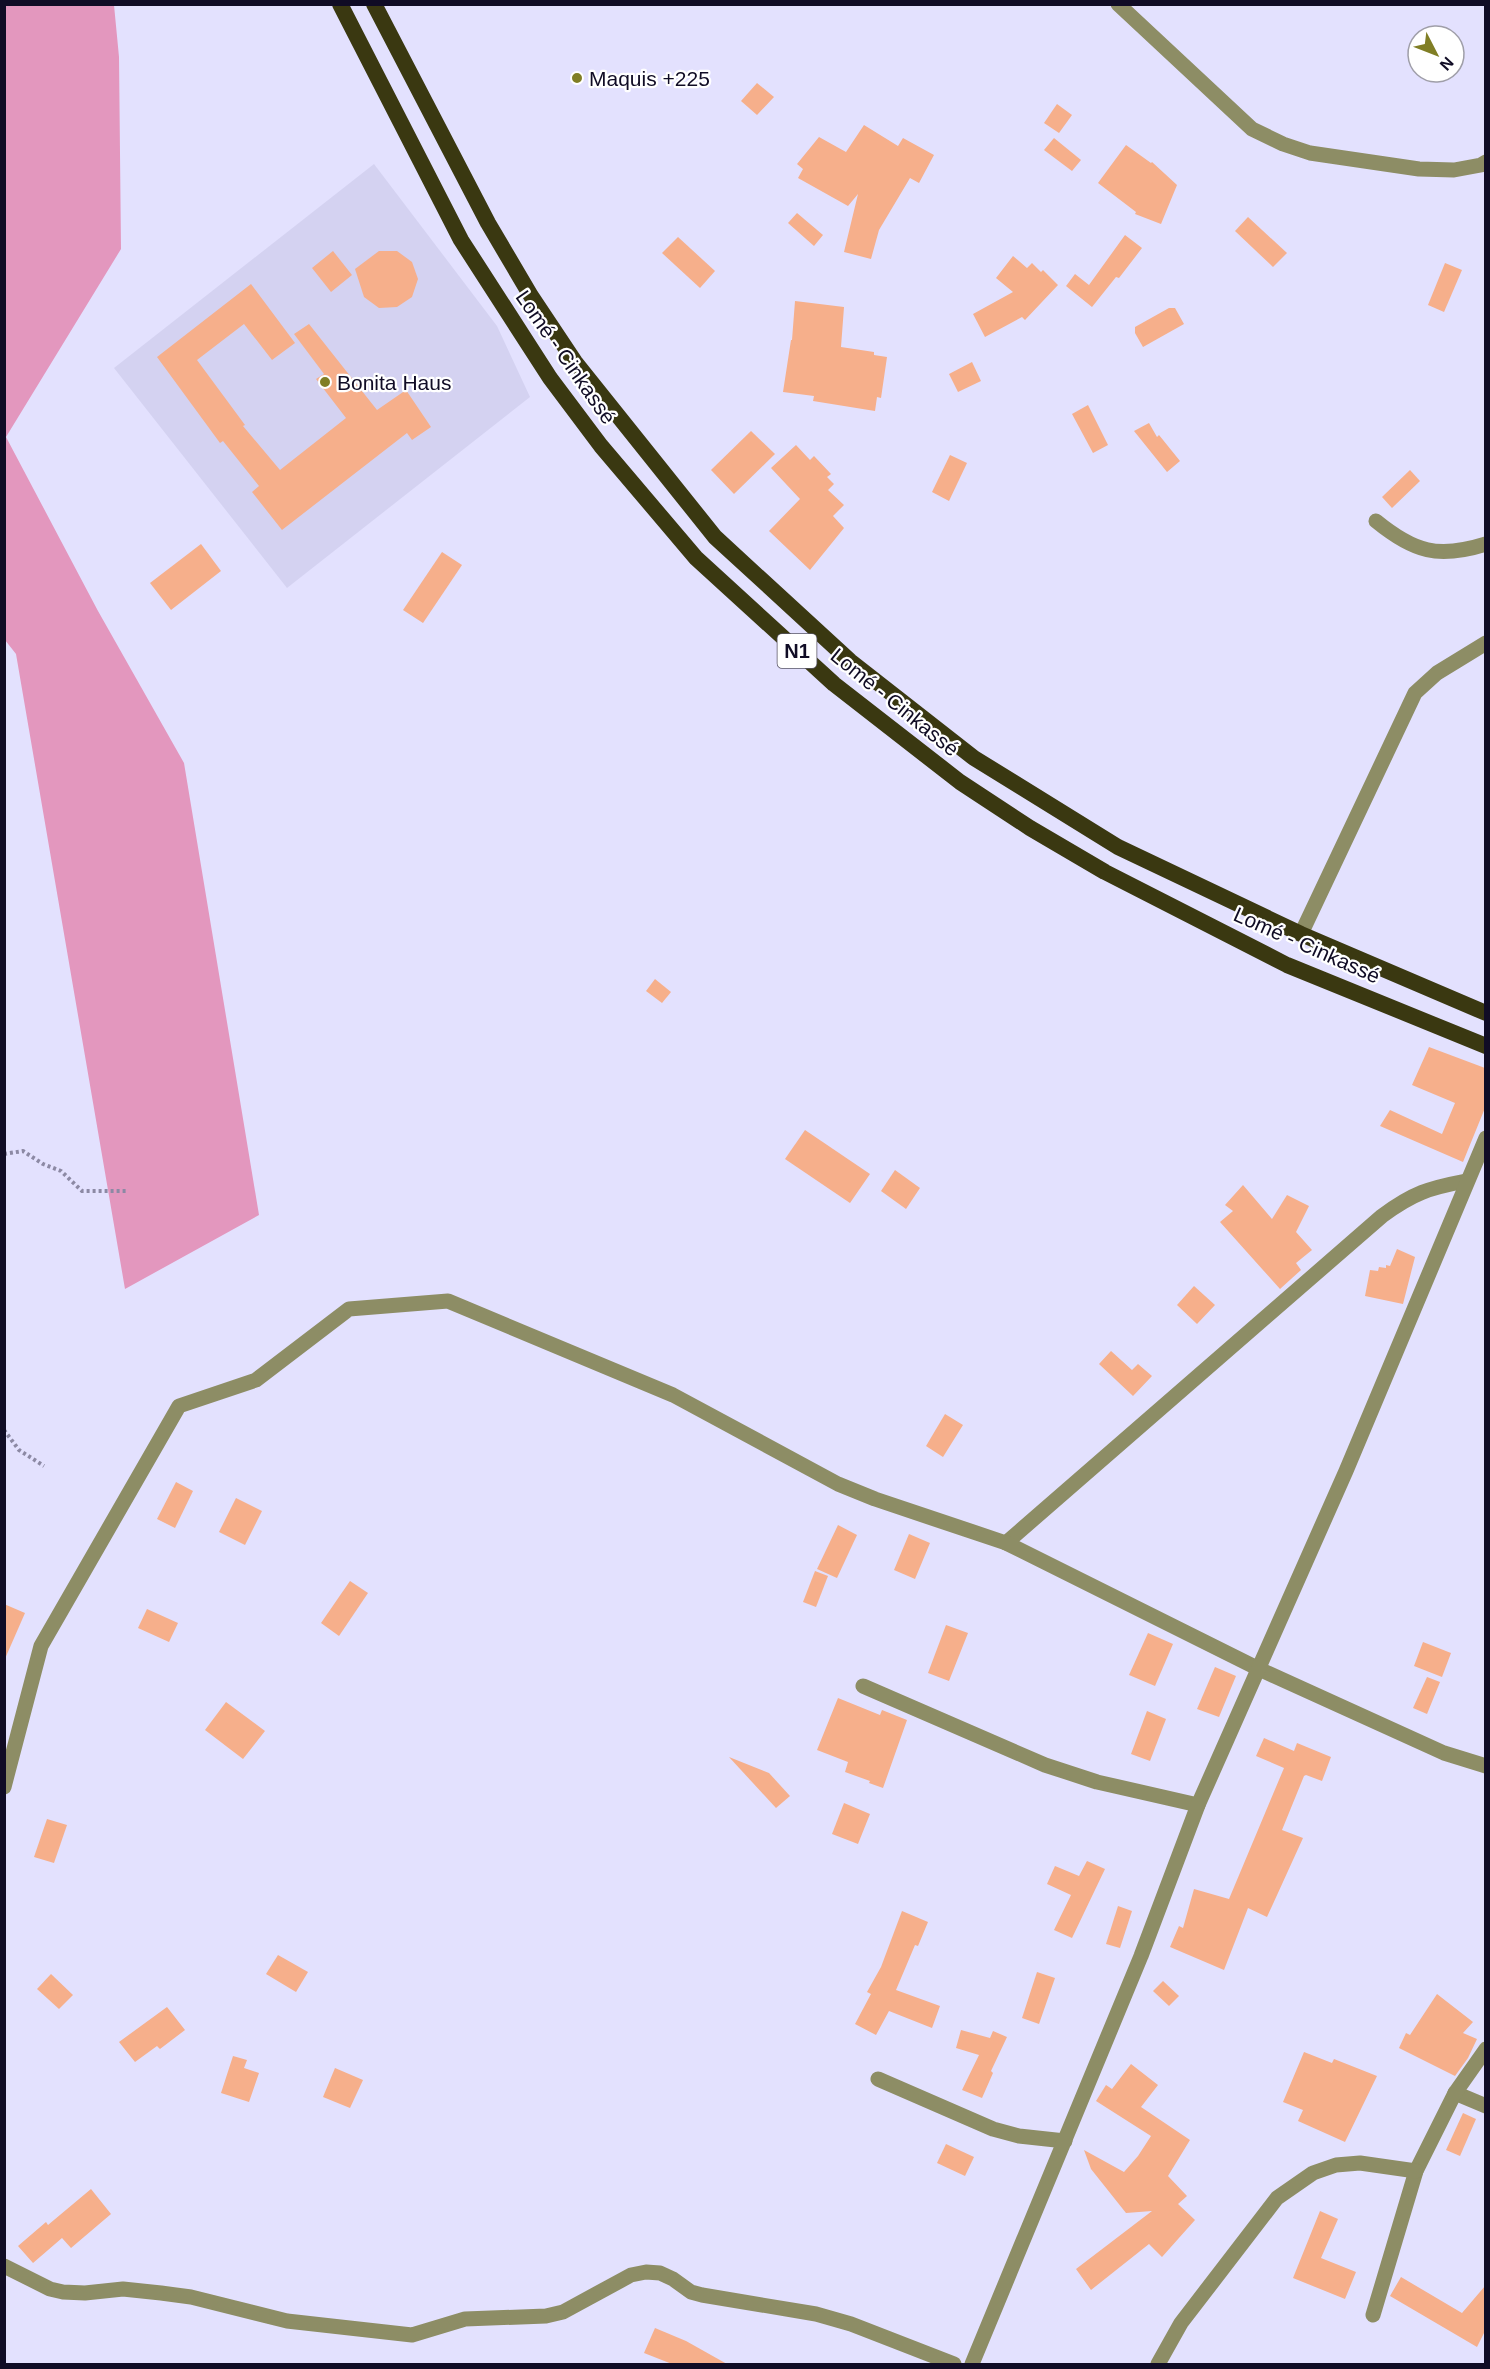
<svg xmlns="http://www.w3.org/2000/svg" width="1490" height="2369" viewBox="0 0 1490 2369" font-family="Arial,sans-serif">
	<rect width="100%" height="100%" fill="#e3e1fe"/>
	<path fill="#d4d2f1" d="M374 164 497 326 530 397 287 588 114 368Z"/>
	<path fill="#e397be" d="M4 5H114L119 57 121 249 6 437 98 611 184 763 259 1215 125 1289 16 654 5 640Z"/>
	<g fill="#f6af8b">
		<path d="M757 83 774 97 757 115 741 101Z"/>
		<path d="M1057 104 1072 115 1059 133 1044 123Z"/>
		<path d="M864 125 898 146 903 138 934 155 919 183 910 178 879 230 871 259 844 252 858 194 848 206 798 178 803 169 797 164 819 137 846 152Z"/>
		<path d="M1054 138 1081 160 1072 171 1044 150Z"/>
		<path d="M1126 145 1151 163 1152 162 1177 185 1161 224 1135 214 1136 212 1098 183Z"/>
		<path d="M797 213 823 235 814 246 788 223Z"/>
		<path d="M1248 217 1287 253 1273 267 1235 231Z"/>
		<path d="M1125 235 1142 248 1119 278 1116 277 1092 307 1066 286 1075 274 1089 285Z"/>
		<path d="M678 237 715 271 700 288 662 253Z"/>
		<path d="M333 251 352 275 331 292 312 268Z"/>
		<path d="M379 251H397L412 262 418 279 412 297 397 307 379 308 364 297 355 269Z"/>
		<path d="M1013 256 1027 268 1032 263 1041 272 1043 270 1058 285 1025 320 1022 317 985 337 973 314 1013 292 996 278Z"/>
		<path d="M1445 263 1462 270 1444 312 1428 305Z"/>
		<path d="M251 284 295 343 272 360 244 324 197 360 245 425 243 426 280 470 346 418 316 379 324 374 294 334 309 324 377 410 406 390 431 427 412 440 407 433 282 530 252 492 259 486 223 441 220 443 157 357Z"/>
		<path d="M795 301 844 307 841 347 874 352V355L887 357 881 398 877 397 875 411 813 401 814 396 783 392 791 340H792Z"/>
		<path d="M1169 308H1175L1184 324 1143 347 1135 333V327Z"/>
		<path d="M972 362 981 381 958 392 949 374Z"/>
		<path d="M1088 405 1108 445 1093 453 1072 414Z"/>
		<path d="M1149 423 1157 437 1159 435 1180 461 1167 472 1134 431Z"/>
		<path d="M751 431 775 454 734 494 711 470Z"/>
		<path d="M796 445 810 460 814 456 831 474 827 477 834 484 828 490 844 505 833 516 844 528 810 570 769 531 800 499 771 468Z"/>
		<path d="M950 455 967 463 949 501 932 492Z"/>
		<path d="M1410 470 1420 481 1392 508 1382 497Z"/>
		<path d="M201 544 221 571 171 610 150 583Z"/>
		<path d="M442 552 462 565 423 623 403 610Z"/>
		<path d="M655 979 671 992 662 1003 646 991Z"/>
		<path d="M1429 1047 1485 1068V1108L1463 1162 1380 1126 1390 1110 1442 1134 1455 1103 1412 1085Z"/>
		<path d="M805 1130 870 1174 850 1203 785 1159Z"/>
		<path d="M895 1170 920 1188 906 1209 881 1191Z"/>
		<path d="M1243 1185 1272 1219 1287 1195 1309 1206 1296 1232 1312 1250 1296 1263 1301 1270 1280 1289 1220 1222 1233 1211 1225 1205Z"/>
		<path d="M1397 1249 1415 1257 1403 1304 1365 1296 1370 1270 1378 1271 1379 1267 1386 1268V1265L1390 1266Z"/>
		<path d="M1194 1286 1215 1305 1197 1324 1177 1305Z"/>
		<path d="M1111 1351 1132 1370 1138 1364 1152 1376 1133 1396 1099 1364Z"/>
		<path d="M945 1414 963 1425 943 1457 926 1446Z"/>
		<path d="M176 1482 193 1491 175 1528 157 1519Z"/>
		<path d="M236 1498 262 1511 245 1545 219 1532Z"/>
		<path d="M838 1525 857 1535 837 1578 817 1569Z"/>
		<path d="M909 1534 930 1543 915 1579 894 1570Z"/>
		<path d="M815 1571 828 1576 816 1607 803 1602Z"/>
		<path d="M350 1581 368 1593 339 1636 321 1623Z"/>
		<path d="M4 1604 25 1613 4 1661Z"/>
		<path d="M147 1609 178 1623 169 1642 138 1628Z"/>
		<path d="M946 1625 968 1633 949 1681 928 1673Z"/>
		<path d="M1148 1633 1173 1644 1155 1686 1129 1675Z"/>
		<path d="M1423 1642 1451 1653 1442 1677 1414 1666Z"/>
		<path d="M1215 1667 1236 1676 1219 1717 1197 1709Z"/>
		<path d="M1427 1677 1440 1682 1427 1714 1413 1708Z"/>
		<path d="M838 1698 880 1715 882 1710 907 1720 883 1788 869 1783 870 1781 845 1772 848 1762 817 1750Z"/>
		<path d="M226 1702 265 1731 243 1759 205 1730Z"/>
		<path d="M1147 1711 1166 1719 1150 1761 1131 1754Z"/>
		<path d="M1264 1738 1294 1751 1297 1743 1331 1757 1322 1781 1306 1775 1304 1776 1282 1830 1303 1838 1267 1917 1248 1908 1224 1970 1170 1947 1179 1926 1183 1928 1194 1889 1229 1899 1284 1768 1256 1756Z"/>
		<path d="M729 1757 769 1773 790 1796 776 1808Z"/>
		<path d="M844 1803 870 1814 858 1844 832 1834Z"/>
		<path d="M47 1819 67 1825 54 1863 34 1857Z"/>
		<path d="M1087 1861 1105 1869 1072 1938 1054 1930 1071 1895 1047 1884 1055 1866 1079 1876Z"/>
		<path d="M1118 1906 1132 1911 1120 1948 1106 1944Z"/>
		<path d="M902 1911 928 1922 918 1946 915 1945 896 1990 940 2006 932 2028 889 2011 876 2035 855 2024 871 1994 867 1992 881 1967Z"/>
		<path d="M278 1955 308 1972 296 1992 266 1974Z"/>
		<path d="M1037 1972 1055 1978 1039 2024 1022 2018Z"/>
		<path d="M51 1974 73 1995 59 2009 37 1989Z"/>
		<path d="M1163 1981 1179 1996 1169 2006 1153 1991Z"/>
		<path d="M1437 1994 1473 2022 1463 2033 1477 2039 1468 2058 1455 2076 1399 2048 1406 2033 1410 2035Z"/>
		<path d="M167 2007 185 2030 160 2049 157 2046 135 2062 119 2042Z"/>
		<path d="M961 2030 990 2038 993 2031 1007 2037 991 2071 993 2073 982 2098 962 2090 979 2055 956 2048Z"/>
		<path d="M1304 2052 1332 2063 1334 2059 1377 2076 1345 2142 1298 2121 1303 2110 1283 2102Z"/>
		<path d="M233 2056 247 2060 244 2068 259 2073 249 2102 221 2093Z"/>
		<path d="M1131 2064 1158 2085 1141 2107 1190 2140 1168 2176 1187 2196 1178 2204 1195 2220 1162 2257 1149 2244 1091 2290 1076 2269 1152 2211 1126 2213 1091 2169 1084 2150 1124 2172 1138 2156 1151 2136 1096 2101 1106 2085 1112 2089Z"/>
		<path d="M335 2068 363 2080 350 2108 323 2097Z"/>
		<path d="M1463 2113 1476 2119 1460 2156 1446 2150Z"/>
		<path d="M946 2144 974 2157 965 2176 937 2163Z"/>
		<path d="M91 2189 111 2214 71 2248 62 2238 33 2263 18 2246 46 2222 48 2225Z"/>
		<path d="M1320 2211 1338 2219 1321 2258 1356 2272 1345 2299 1293 2278Z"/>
		<path d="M1401 2277 1462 2313 1485 2286V2331L1477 2347 1390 2296Z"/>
		<path d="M655 2328 686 2341 727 2364H672L644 2353Z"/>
	</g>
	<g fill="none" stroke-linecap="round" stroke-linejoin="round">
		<g stroke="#8c89a4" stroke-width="4" stroke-dasharray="3 3" stroke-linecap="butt">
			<path d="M4 1154 23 1151 43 1164 61 1171 82 1191H126"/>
			<path d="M4 1430 19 1450 44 1466"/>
		</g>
		<g stroke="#8d8d65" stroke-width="15">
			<path d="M1118 4 1252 129 1283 144 1310 153 1419 169 1454 170 1481 165 1486 162"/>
			<path d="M1376 521C1414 552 1438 559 1486 544"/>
			<path d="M1301 934 1415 693 1437 673 1486 643"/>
			<path d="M1006 1543 1382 1216C1413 1193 1429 1188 1466 1181"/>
			<path d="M863 1686 1045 1765 1097 1782 1198 1805"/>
			<path d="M4 1787 41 1646 179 1406 256 1380 349 1309 448 1301 673 1395 838 1484 875 1499 1006 1543 1259 1669 1444 1753 1486 1766"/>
			<path d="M878 2079 993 2129 1019 2136 1065 2141"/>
			<path d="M1455 2093 1486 2106"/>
			<path d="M4 2266 50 2289 63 2292 85 2293 123 2289 161 2293 191 2297 287 2321 412 2335 465 2319 546 2316 563 2312 631 2275 646 2272 660 2273 673 2279 691 2292 702 2295 816 2314 851 2324 954 2364"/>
			<path d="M1373 2315 1416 2171 1455 2093 1486 2049"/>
			<path d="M972 2364 1141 1956 1198 1805 1346 1471 1486 1138"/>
			<path d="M1158 2364 1181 2323 1277 2198 1313 2173 1336 2165 1360 2163 1416 2171"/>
		</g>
		<g stroke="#3a3811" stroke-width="16">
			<path d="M340 4 461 240 550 378 601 446 696 558 834 684 960 782 1030 828 1105 872 1287 965 1486 1046"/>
			<path d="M374 4 488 223 531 296 575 362 715 537 850 661 974 758 1118 847 1301 934 1486 1013"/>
		</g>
	</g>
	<g fill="#807e25" stroke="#fff" stroke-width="2">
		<circle cx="577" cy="78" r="6"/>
		<circle cx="325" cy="382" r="6"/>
	</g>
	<g text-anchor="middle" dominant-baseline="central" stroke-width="4.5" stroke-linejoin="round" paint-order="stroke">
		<rect fill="#fff" stroke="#585566" stroke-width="1.5" x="777.5" y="634" width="39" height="34" rx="4.5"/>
		<g font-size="20" font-weight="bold" fill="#100c25">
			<text x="797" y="651">N1</text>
		</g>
		<g font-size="21" fill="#100c25" stroke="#fff" text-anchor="start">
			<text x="589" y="78">Maquis +225</text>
			<text x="337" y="382">Bonita Haus</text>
		</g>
		<g font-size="21" fill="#100c25" stroke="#fff">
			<text transform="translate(566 357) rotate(55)">Lomé - Cinkassé</text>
			<text transform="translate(895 702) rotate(39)">Lomé - Cinkassé</text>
			<text transform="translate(1307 945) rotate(24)">Lomé - Cinkassé</text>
		</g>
	</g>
	<rect width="1490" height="2369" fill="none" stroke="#100c25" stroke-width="12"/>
	<g transform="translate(1436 54) rotate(132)"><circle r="28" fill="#ffffff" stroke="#9f9ea8" stroke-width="1.5"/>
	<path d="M0-4.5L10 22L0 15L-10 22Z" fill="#807e25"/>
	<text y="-9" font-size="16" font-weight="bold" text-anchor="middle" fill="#100c25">N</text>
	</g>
</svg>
